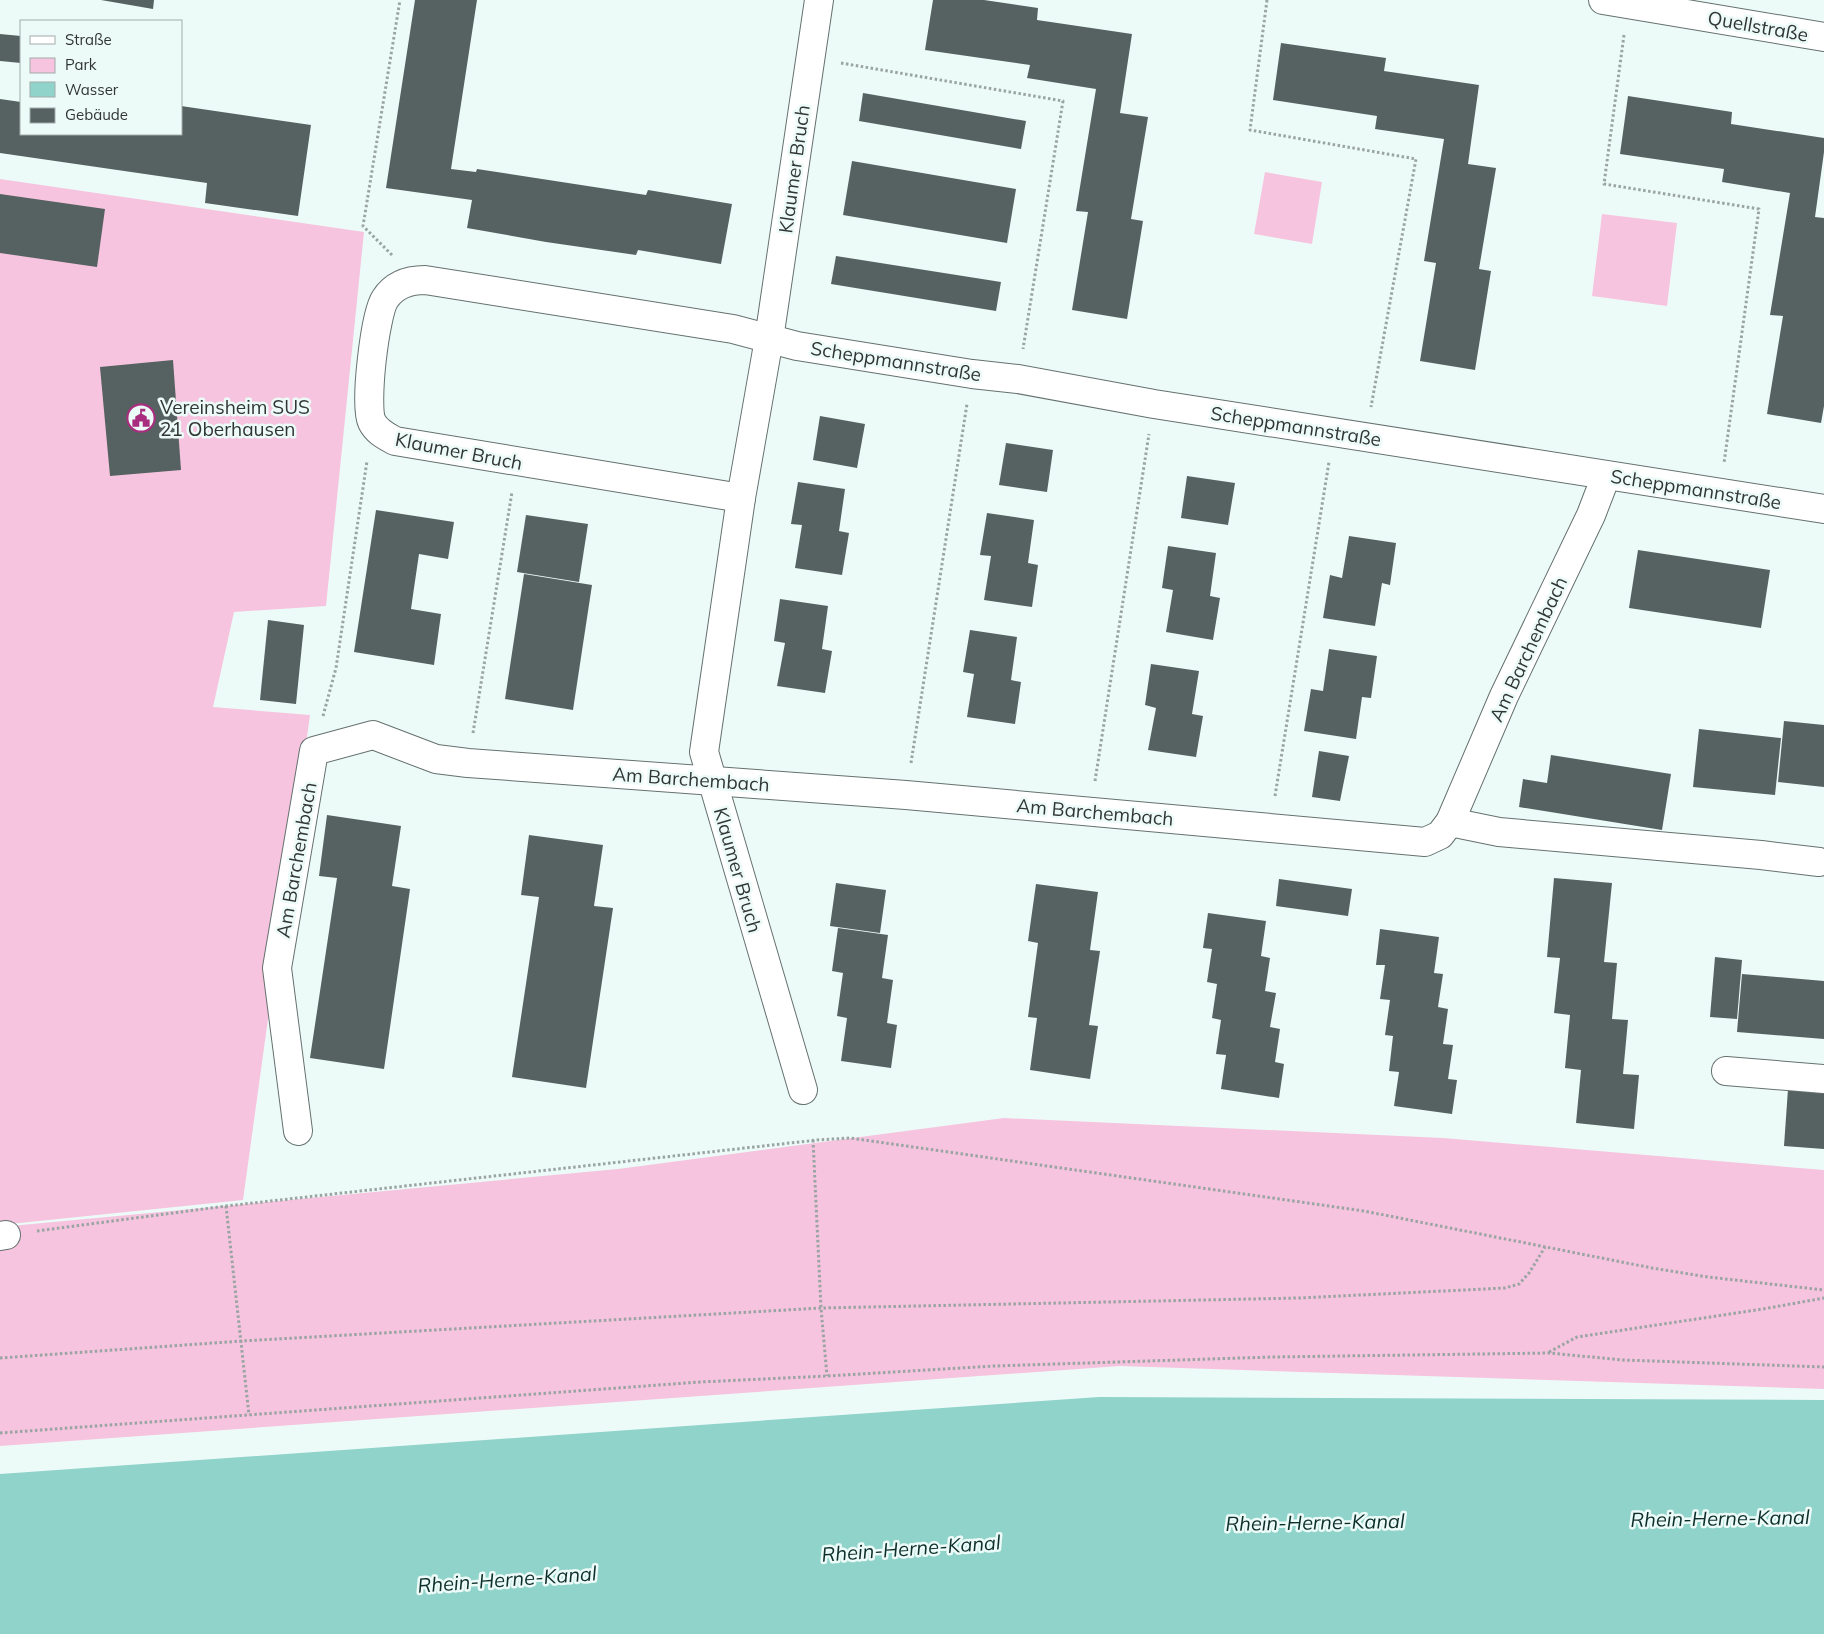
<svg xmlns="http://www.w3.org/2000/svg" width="1824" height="1634" viewBox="0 0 1824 1634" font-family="Mulish,sans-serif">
	<rect width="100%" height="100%" fill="#edfbf8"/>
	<g fill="#f6c4df">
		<path d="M1265 172 1322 182 1312 244 1254 234Z"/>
		<path d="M0 179 364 232 326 606 234 612 213 707 310 715 243 1200 0 1225Z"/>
		<path d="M1602 214 1677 223 1667 306 1592 296Z"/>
		<path d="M1004 1118 1443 1138 1824 1170V1389L1120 1366 0 1446V1227L618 1169Z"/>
	</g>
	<path fill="#90d3ca" d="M1099 1397 1824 1400V1634H0V1474Z"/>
	<g fill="#566261">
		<path d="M101 0H154L153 9Z"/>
		<path d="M415 0H477L451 169 476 172 477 169 646 195 648 190 732 204 721 264 638 250 636 255 546 242 467 228 472 200 386 188Z"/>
		<path d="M933 0H984L1038 8 1037 20 1132 34 1120 113 1148 117 1131 219 1143 221 1127 319 1072 310 1088 212 1076 211 1096 89 1027 78 1030 65 925 50Z"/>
		<path d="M0 34 21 36V63L0 61Z"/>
		<path d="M1281 43 1386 58 1384 71 1479 85 1468 164 1496 168 1479 269 1491 271 1475 370 1420 361 1436 263 1424 261 1444 139 1375 129 1377 116 1273 100Z"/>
		<path d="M863 93 1026 121 1021 149 859 121Z"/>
		<path d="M1628 96 1732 112 1731 124 1824 138V152L1815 217 1824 218V406L1821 423 1767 414 1783 316 1770 315 1790 193 1722 182 1724 169 1620 154Z"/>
		<path d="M0 99 21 102V134H181V106L311 125 298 216 205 203 207 183 0 153Z"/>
		<path d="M852 161 1016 189 1007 243 843 215Z"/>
		<path d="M0 194 105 209 97 267 0 253Z"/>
		<path d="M836 256 1001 282 996 311 831 284Z"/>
		<path d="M173 360 181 470 110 476 100 367Z"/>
		<path d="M820 416 865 424 857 468 813 460Z"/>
		<path d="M1006 443 1053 450 1047 492 999 485Z"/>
		<path d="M1187 476 1235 483 1228 525 1181 518Z"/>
		<path d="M798 482 845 489 839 531 849 533 842 575 795 568 802 525 791 524Z"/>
		<path d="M376 510 454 522 448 559 419 554 414 588 411 609 441 614 434 665 354 652Z"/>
		<path d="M987 513 1034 520 1028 563 1038 565 1032 607 984 600 991 556 980 555Z"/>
		<path d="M526 515 588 524 579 582 517 572Z"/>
		<path d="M1349 536 1396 543 1390 585 1382 583 1375 626 1323 618 1330 575 1342 578Z"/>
		<path d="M1168 546 1216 553 1210 596 1220 598 1213 640 1166 632 1173 590 1162 588Z"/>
		<path d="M1638 550 1770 570 1761 628 1629 608Z"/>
		<path d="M524 574 592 585 573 710 505 699Z"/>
		<path d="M780 599 828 606 822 649 832 651 825 693 777 686 785 643 774 641Z"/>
		<path d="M268 620 304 625 296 704 260 700Z"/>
		<path d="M970 630 1017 637 1011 680 1021 682 1015 724 967 717 974 674 963 672Z"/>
		<path d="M1329 649 1377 656 1371 698 1362 697 1356 739 1304 731 1311 689 1323 691Z"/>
		<path d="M1151 664 1199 671 1192 714 1203 716 1196 757 1148 750 1156 708 1145 705Z"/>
		<path d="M1784 721 1824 725V787L1778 782Z"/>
		<path d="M1699 729 1781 738 1775 795 1693 787Z"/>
		<path d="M1319 751 1349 756 1340 801 1312 797Z"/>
		<path d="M1551 755 1671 774 1662 830 1519 807 1523 779 1547 783Z"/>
		<path d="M327 815 401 826 392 886 410 889 384 1069 310 1058 337 878 319 876Z"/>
		<path d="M529 835 603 845 594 906 613 908 586 1088 512 1077 539 897 521 895Z"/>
		<path d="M1554 878 1612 883 1604 962 1617 963 1612 1019 1628 1020 1623 1074 1639 1075 1634 1129 1576 1123 1581 1070 1565 1068 1570 1015 1554 1013 1560 958 1547 957Z"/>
		<path d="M1279 879 1352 889 1348 916 1276 906Z"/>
		<path d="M836 883 886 890 880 933 830 926Z"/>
		<path d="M1036 884 1098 892 1090 950 1100 951 1089 1025 1098 1026 1090 1079 1030 1070 1037 1018 1028 1017 1038 943 1028 941Z"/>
		<path d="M1208 913 1266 921 1261 956 1270 958 1265 991 1276 993 1270 1027 1280 1029 1275 1062 1284 1064 1279 1098 1221 1089 1226 1055 1216 1054 1221 1020 1212 1018 1217 984 1207 982 1212 949 1203 948Z"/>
		<path d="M838 928 888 935 882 978 893 980 887 1023 897 1025 891 1068 841 1061 847 1018 837 1016 843 973 832 971Z"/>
		<path d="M1380 929 1439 937 1434 973 1443 974 1438 1007 1448 1009 1443 1044 1453 1045 1448 1079 1457 1080 1452 1114 1394 1106 1399 1072 1389 1071 1393 1036 1385 1035 1390 1000 1380 999 1385 965H1376Z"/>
		<path d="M1715 957 1742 960 1737 1019 1710 1017Z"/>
		<path d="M1742 974 1824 981V1039L1737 1032Z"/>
		<path d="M1788 1089 1824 1093V1149L1784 1146Z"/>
	</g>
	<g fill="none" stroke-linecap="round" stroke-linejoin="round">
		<g stroke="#65716f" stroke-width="30">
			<g id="minor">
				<path d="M1603 0 1824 37"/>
				<path d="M741 498 395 441C386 436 377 432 372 422 364 406 375 314 385 299 394 285 409 280 425 280L733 329 797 346 972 374 1018 379 1154 404 1824 509"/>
				<path d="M1450 822 1499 832 1761 855 1819 862"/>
				<path d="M1726 1071 1824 1079"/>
				<path d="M803 1090 704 752 741 498 769 339 819 0"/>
				<path d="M298 1131 277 968 314 751 373 735 436 759 468 763 906 795 1425 842 1440 835 1450 822 1504 696 1591 515 1606 476"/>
				<path d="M0 1236 6 1235"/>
			</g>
		</g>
		<g stroke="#9aa4a2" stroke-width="3" stroke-dasharray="2.5 2.5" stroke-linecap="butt">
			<path d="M1267 0 1250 130 1416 159 1371 407"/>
			<path d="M1624 35 1604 184 1759 209 1724 463"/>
			<path d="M841 63 1063 101 1023 349"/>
			<path d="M392 255 363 226 400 0"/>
			<path d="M323 716 336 668 367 461"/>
			<path d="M473 733 512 492"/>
			<path d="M911 763 967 404"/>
			<path d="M1095 781 1149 434"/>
			<path d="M1275 796 1329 462"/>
			<path d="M813 1140 821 1308 827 1376"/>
			<path d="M226 1206 249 1415"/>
			<path d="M37 1231 226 1206 817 1140 850 1138 1364 1211 1652 1268 1708 1277 1824 1290"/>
			<path d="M1549 1352 1577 1337 1763 1309 1824 1298"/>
			<path d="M0 1358 242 1341 821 1308 1299 1298 1505 1288 1519 1284 1529 1273 1545 1247"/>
			<path d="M0 1433 700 1382 827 1376 994 1366 1272 1357 1549 1353 1623 1360 1824 1367"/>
		</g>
		<use href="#minor" stroke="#fff" stroke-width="28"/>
	</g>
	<defs>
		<g id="civic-ring" transform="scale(1.4375)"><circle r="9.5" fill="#edfbf8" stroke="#a92d7f" stroke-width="1.5"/><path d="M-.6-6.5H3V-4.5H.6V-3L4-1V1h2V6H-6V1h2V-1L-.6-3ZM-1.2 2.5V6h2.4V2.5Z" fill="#a92d7f"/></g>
	</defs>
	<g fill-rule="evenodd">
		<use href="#civic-ring" x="141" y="418"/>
	</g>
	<g text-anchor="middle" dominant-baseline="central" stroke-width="5" stroke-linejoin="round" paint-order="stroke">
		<g font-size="19" fill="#313635" stroke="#edfbf8">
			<text transform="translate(1758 26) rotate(10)">Quellstraße</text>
			<text transform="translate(794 169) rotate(-82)">Klaumer Bruch</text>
			<text transform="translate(896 361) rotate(9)">Scheppmannstraße</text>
			<text transform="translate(1296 426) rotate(9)">Scheppmannstraße</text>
			<text transform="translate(459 451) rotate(11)">Klaumer Bruch</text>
			<text transform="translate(1696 489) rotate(9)">Scheppmannstraße</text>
			<text transform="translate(1528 649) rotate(-65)">Am Barchembach</text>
			<text transform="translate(691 779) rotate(4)">Am Barchembach</text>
			<text transform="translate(1095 812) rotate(5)">Am Barchembach</text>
			<text transform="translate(296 860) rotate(-80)">Am Barchembach</text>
			<text transform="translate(738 870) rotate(74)">Klaumer Bruch</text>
		</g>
		<g font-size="19" fill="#313635" stroke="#edfbf8" text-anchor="start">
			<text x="160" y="407">Vereinsheim SUS<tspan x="160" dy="22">21 Oberhausen</tspan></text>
		</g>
		<g font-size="20" font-style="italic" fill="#0d2f2c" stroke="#edfbf8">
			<text transform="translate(1720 1518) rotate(-1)">Rhein-Herne-Kanal</text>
			<text transform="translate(1315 1522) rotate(-1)">Rhein-Herne-Kanal</text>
			<text transform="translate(911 1548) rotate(-4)">Rhein-Herne-Kanal</text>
			<text transform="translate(507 1579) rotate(-4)">Rhein-Herne-Kanal</text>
		</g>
	</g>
	<rect x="20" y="20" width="162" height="115" fill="#edfbf8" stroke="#a2acaa"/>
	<rect x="30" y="36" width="25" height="8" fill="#ffffff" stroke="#a2acaa"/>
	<text x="65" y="45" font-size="15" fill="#313635">Straße</text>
	<rect x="30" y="58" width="25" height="15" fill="#f6c4df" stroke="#a2acaa"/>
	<text x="65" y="70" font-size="15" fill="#313635">Park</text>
	<rect x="30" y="82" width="25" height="15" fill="#90d3ca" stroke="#a2acaa"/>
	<text x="65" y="95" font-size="15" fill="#313635">Wasser</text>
	<rect x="30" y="108" width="25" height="15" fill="#566261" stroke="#a2acaa"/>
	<text x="65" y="120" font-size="15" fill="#313635">Gebäude</text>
</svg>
